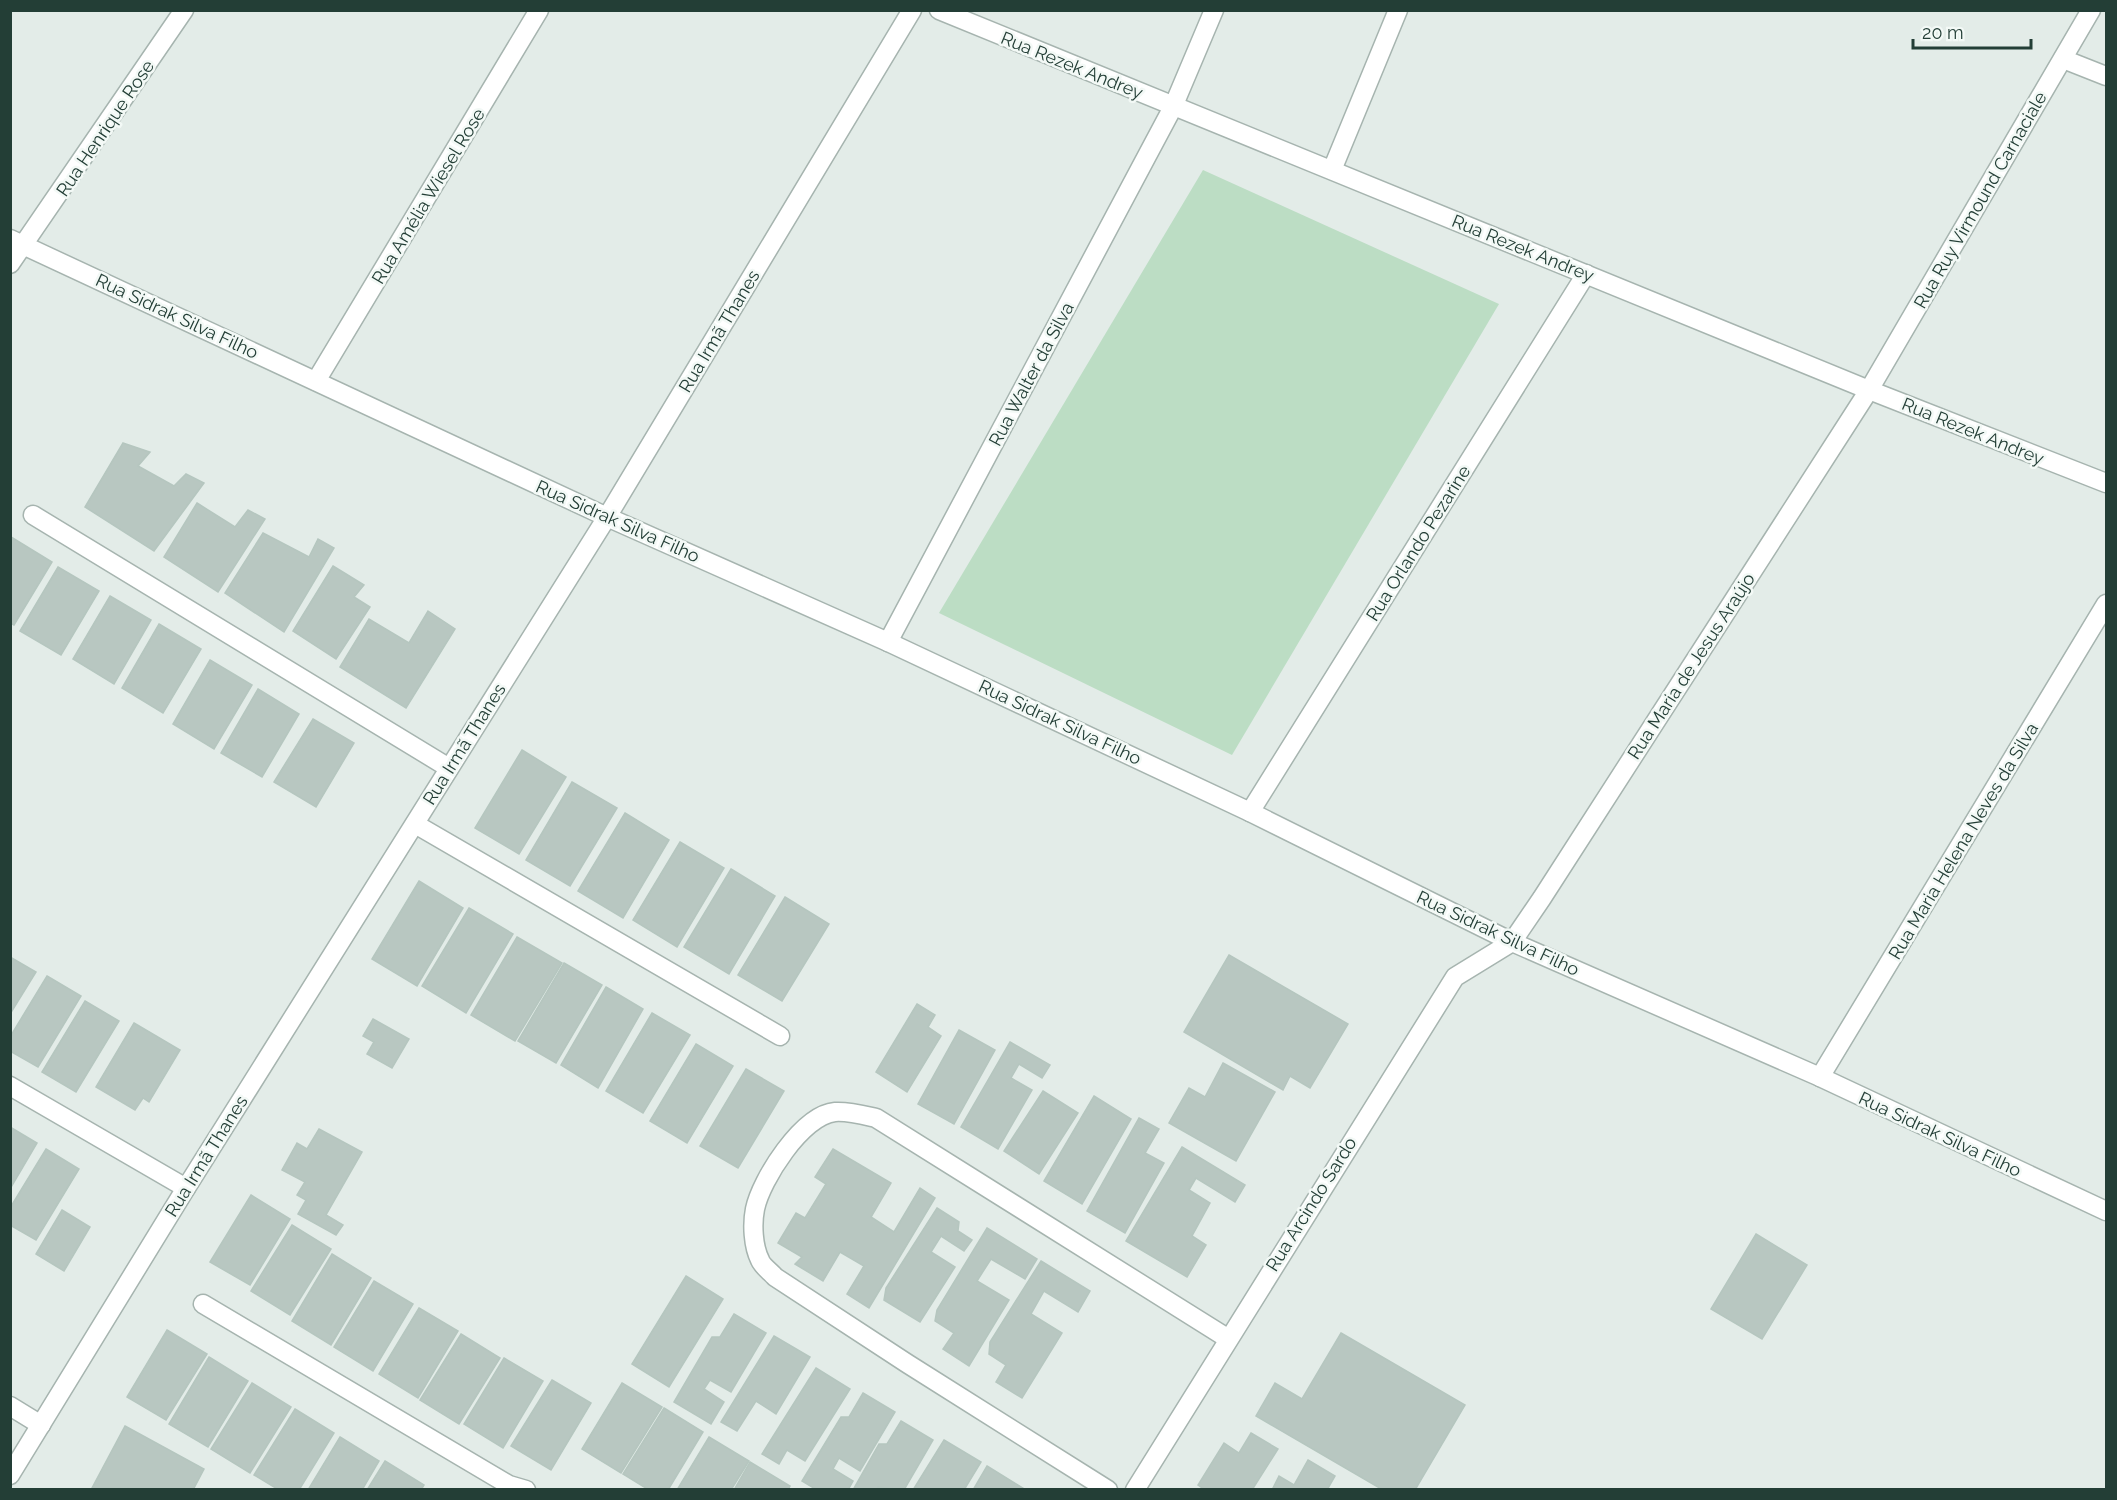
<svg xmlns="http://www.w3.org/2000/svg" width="2117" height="1500" viewBox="0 0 2117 1500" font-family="Raleway,sans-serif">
	<rect width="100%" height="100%" fill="#e3ece8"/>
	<path fill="#bcddc4" d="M1203 170 1499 304 1232 755 939 613Z"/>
	<g fill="#b8c7c1" stroke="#b5c6bf" stroke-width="1.5">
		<path d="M123 443 150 452 138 466 174 486 186 474 204 483 154 551 85 507Z"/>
		<path d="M197 503 235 527 248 510 265 519 218 592 164 557Z"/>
		<path d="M263 533 309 557 318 539 334 548 284 632 225 593Z"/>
		<path d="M11 537 52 562 14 625 10 623Z"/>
		<path d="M333 566 364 585 354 597 370 607 336 659 293 631Z"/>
		<path d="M58 567 99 591 61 655 20 631Z"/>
		<path d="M110 596 151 620 114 684 73 659Z"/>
		<path d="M428 611 455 629 406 708 340 667 369 619 409 643Z"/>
		<path d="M159 624 201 649 163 713 122 688Z"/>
		<path d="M210 660 252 685 214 749 173 724Z"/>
		<path d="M258 689 299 714 262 777 221 753Z"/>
		<path d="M313 719 354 743 316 807 274 782Z"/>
		<path d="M522 750 566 777 519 854 475 828Z"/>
		<path d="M572 782 617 808 570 886 526 860Z"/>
		<path d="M625 813 669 840 623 918 578 891Z"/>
		<path d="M680 842 724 868 677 947 633 920Z"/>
		<path d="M731 869 775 896 729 974 684 947Z"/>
		<path d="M419 881 463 908 417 986 372 959Z"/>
		<path d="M785 897 829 924 782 1001 738 975Z"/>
		<path d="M469 908 513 934 466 1013 422 986Z"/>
		<path d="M517 937 562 963 515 1041 471 1015Z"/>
		<path d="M1229 955 1348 1024 1310 1088 1290 1076 1283 1090 1184 1032Z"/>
		<path d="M10 957 36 972 10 1014Z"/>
		<path d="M564 963 602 985 556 1063 518 1041Z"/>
		<path d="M47 976 81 996 38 1067 10 1051V1037Z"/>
		<path d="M606 987 643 1009 598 1088 561 1065Z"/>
		<path d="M85 1001 119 1021 76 1092 42 1072Z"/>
		<path d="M917 1004 935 1015 928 1027 941 1036 907 1092 876 1072Z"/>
		<path d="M652 1013 690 1035 643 1113 606 1091Z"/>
		<path d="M373 1019 409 1039 392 1068 367 1054 374 1042 363 1036Z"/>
		<path d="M134 1023 180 1050 149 1102 143 1098 135 1110 96 1087Z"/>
		<path d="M959 1030 995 1050 954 1124 918 1104Z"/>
		<path d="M1010 1042 1050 1065 1042 1078 1019 1064 1011 1078 1032 1090 998 1149 961 1127Z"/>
		<path d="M696 1044 733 1066 687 1143 650 1121Z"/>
		<path d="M1223 1063 1275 1092 1236 1161 1169 1123 1189 1088 1205 1097Z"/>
		<path d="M746 1069 784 1091 738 1168 700 1146Z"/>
		<path d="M1043 1091 1078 1113 1039 1174 1004 1151Z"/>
		<path d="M1094 1096 1131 1119 1082 1204 1044 1181Z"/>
		<path d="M1139 1118 1159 1129 1145 1153 1164 1163 1125 1233 1087 1211Z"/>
		<path d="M10 1127 37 1143 10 1189Z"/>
		<path d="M319 1129 362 1152 326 1215 343 1225 336 1235 298 1214 306 1200 297 1195 305 1182 282 1170 297 1143 307 1149Z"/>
		<path d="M1182 1147 1245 1185 1235 1202 1196 1178 1189 1190 1210 1203 1192 1236 1206 1245 1187 1277 1126 1241Z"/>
		<path d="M46 1149 79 1169 36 1240 10 1225V1208Z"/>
		<path d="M833 1149 891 1183 871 1217 894 1232 920 1188 935 1198 869 1308 847 1294 864 1266 840 1252 823 1281 795 1264 802 1257 778 1243 796 1213 805 1218 826 1184 815 1177Z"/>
		<path d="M251 1195 290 1219 250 1285 210 1262Z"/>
		<path d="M937 1208 959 1222 958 1231 972 1240 964 1251 941 1236 931 1252 955 1267 920 1322 884 1300 886 1288Z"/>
		<path d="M62 1210 90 1227 64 1271 36 1254Z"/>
		<path d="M292 1225 331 1249 290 1315 251 1291Z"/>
		<path d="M987 1228 1037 1259 1025 1279 991 1259 977 1281 1009 1300 969 1366 943 1349 954 1333 935 1321 937 1310Z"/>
		<path d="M1756 1234 1807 1265 1762 1339 1711 1309Z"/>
		<path d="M332 1254 371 1278 331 1345 292 1321Z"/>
		<path d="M1041 1261 1090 1291 1078 1312 1044 1291 1031 1314 1062 1333 1022 1398 996 1382 1006 1365 989 1354 990 1342Z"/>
		<path d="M686 1276 723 1299 669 1387 632 1364Z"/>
		<path d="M374 1281 413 1304 373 1371 334 1347Z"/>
		<path d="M419 1308 458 1331 418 1398 379 1374Z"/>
		<path d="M734 1314 766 1333 731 1392 710 1380 704 1389 724 1402 711 1424 674 1402 712 1337H720Z"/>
		<path d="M167 1330 207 1354 166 1420 127 1397Z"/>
		<path d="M1341 1333 1465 1405 1415 1490H1383L1256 1416 1275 1383 1302 1399Z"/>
		<path d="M461 1334 500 1358 459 1424 420 1400Z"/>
		<path d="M774 1336 810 1357 776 1414 756 1401 737 1431 721 1422Z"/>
		<path d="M209 1357 248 1381 208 1447 169 1424Z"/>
		<path d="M504 1358 543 1381 503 1448 464 1424Z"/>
		<path d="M816 1368 850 1389 805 1461 787 1450 779 1464 762 1454Z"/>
		<path d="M552 1380 591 1403 551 1470 511 1446Z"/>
		<path d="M252 1383 291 1407 250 1473 211 1449Z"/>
		<path d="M622 1383 662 1407 621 1473 582 1449Z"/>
		<path d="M863 1393 895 1412 860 1471 839 1458 833 1469 853 1481 848 1490H817L802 1481 841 1417H849Z"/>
		<path d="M664 1408 703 1432 668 1490H649L623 1474Z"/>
		<path d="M295 1409 334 1433 299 1490H279L254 1475Z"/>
		<path d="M901 1421 933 1440 904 1490 878 1487 876 1490H853L879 1444H887Z"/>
		<path d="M125 1426 204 1469 193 1490 92 1488Z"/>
		<path d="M1251 1433 1278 1449 1252 1490H1205L1198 1485 1224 1443 1239 1453Z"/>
		<path d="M340 1437 379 1461 362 1490H308Z"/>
		<path d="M709 1437 749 1461 731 1490H677Z"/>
		<path d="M944 1440 981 1462 964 1490H913Z"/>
		<path d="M1308 1460 1335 1476 1327 1490H1272L1279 1476 1294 1485Z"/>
		<path d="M385 1461 424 1485 421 1490H367Z"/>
		<path d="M750 1462 790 1486 788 1490H734Z"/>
		<path d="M987 1466 1026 1490H973Z"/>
	</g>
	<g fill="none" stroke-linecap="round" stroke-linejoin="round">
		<g stroke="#a6b4af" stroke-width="21">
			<g id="service">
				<path d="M415 824 780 1036"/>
				<path d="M203 1304 509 1485 526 1490"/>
				<path d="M1108 1490 908 1364 775 1277C771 1272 762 1266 760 1260 753 1246 752 1224 755 1209 761 1180 802 1115 835 1112 848 1111 863 1115 876 1118L1227 1338"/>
			</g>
		</g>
		<g stroke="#a6b4af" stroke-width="21">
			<g id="minor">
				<path d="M939 10 1869 390 2106 483"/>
				<path d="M2063 59 2106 76"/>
				<path d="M1332 170 1398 10"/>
				<path d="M10 239 607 517 888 642 1250 812 1512 942 1820 1077 2106 1211"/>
				<path d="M10 264 184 10"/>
				<path d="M316 381 539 10"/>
				<path d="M33 515 449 768"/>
				<path d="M888 642 1173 107 1214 10"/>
				<path d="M1250 812 1586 274"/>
				<path d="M1820 1077 2106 604"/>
				<path d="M10 1086 186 1188"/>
				<path d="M10 1406 41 1425"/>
				<path d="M10 1475 186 1188 607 517 912 10"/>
			</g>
		</g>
		<g stroke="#a6b4af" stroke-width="21">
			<path id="tertiary" d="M1135 1490 1455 977 1512 942 1542 898 1869 390 2091 10"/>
		</g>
		<use href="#service" stroke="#fff" stroke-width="18"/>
		<use href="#minor" stroke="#fff" stroke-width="18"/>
		<use href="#tertiary" stroke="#fff" stroke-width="18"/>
	</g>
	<g text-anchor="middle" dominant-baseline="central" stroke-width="5" stroke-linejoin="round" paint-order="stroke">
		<g font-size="18" fill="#233e36" stroke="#f3f9f6">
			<text transform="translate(1072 65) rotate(22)">Rua Rezek Andrey</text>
			<text transform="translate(105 128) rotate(-56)">Rua Henrique Rose</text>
			<text transform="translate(428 196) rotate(-59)">Rua Amélia Wiesel Rose</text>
			<text transform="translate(1980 200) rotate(-60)">Rua Ruy Virmound Carnaciale</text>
			<text transform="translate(1523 248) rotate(22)">Rua Rezek Andrey</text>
			<text transform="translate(177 316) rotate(25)">Rua Sidrak Silva Filho</text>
			<text transform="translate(719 331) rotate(-59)">Rua Irmã Thanes</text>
			<text transform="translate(1031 374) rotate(-62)">Rua Walter da Silva</text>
			<text transform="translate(1973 431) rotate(22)">Rua Rezek Andrey</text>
			<text transform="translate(618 521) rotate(24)">Rua Sidrak Silva Filho</text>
			<text transform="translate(1418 543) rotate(-58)">Rua Orlando Pezarine</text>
			<text transform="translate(1691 666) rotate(-57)">Rua Maria de Jesus Araújo</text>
			<text transform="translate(1060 722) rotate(25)">Rua Sidrak Silva Filho</text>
			<text transform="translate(464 744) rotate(-58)">Rua Irmã Thanes</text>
			<text transform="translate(1963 841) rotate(-59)">Rua Maria Helena Neves da Silva</text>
			<text transform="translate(1498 933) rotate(25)">Rua Sidrak Silva Filho</text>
			<text transform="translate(1940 1134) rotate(25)">Rua Sidrak Silva Filho</text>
			<text transform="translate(206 1156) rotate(-58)">Rua Irmã Thanes</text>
			<text transform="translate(1311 1204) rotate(-58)">Rua Arcindo Sardo</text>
		</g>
	</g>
	<rect width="2117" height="1500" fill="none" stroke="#233e36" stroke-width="24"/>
	<path d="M1913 39v9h118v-9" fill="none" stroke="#233e36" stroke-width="3"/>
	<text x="1922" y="39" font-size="18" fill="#233e36" stroke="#f3f9f6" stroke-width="4.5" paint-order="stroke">20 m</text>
</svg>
